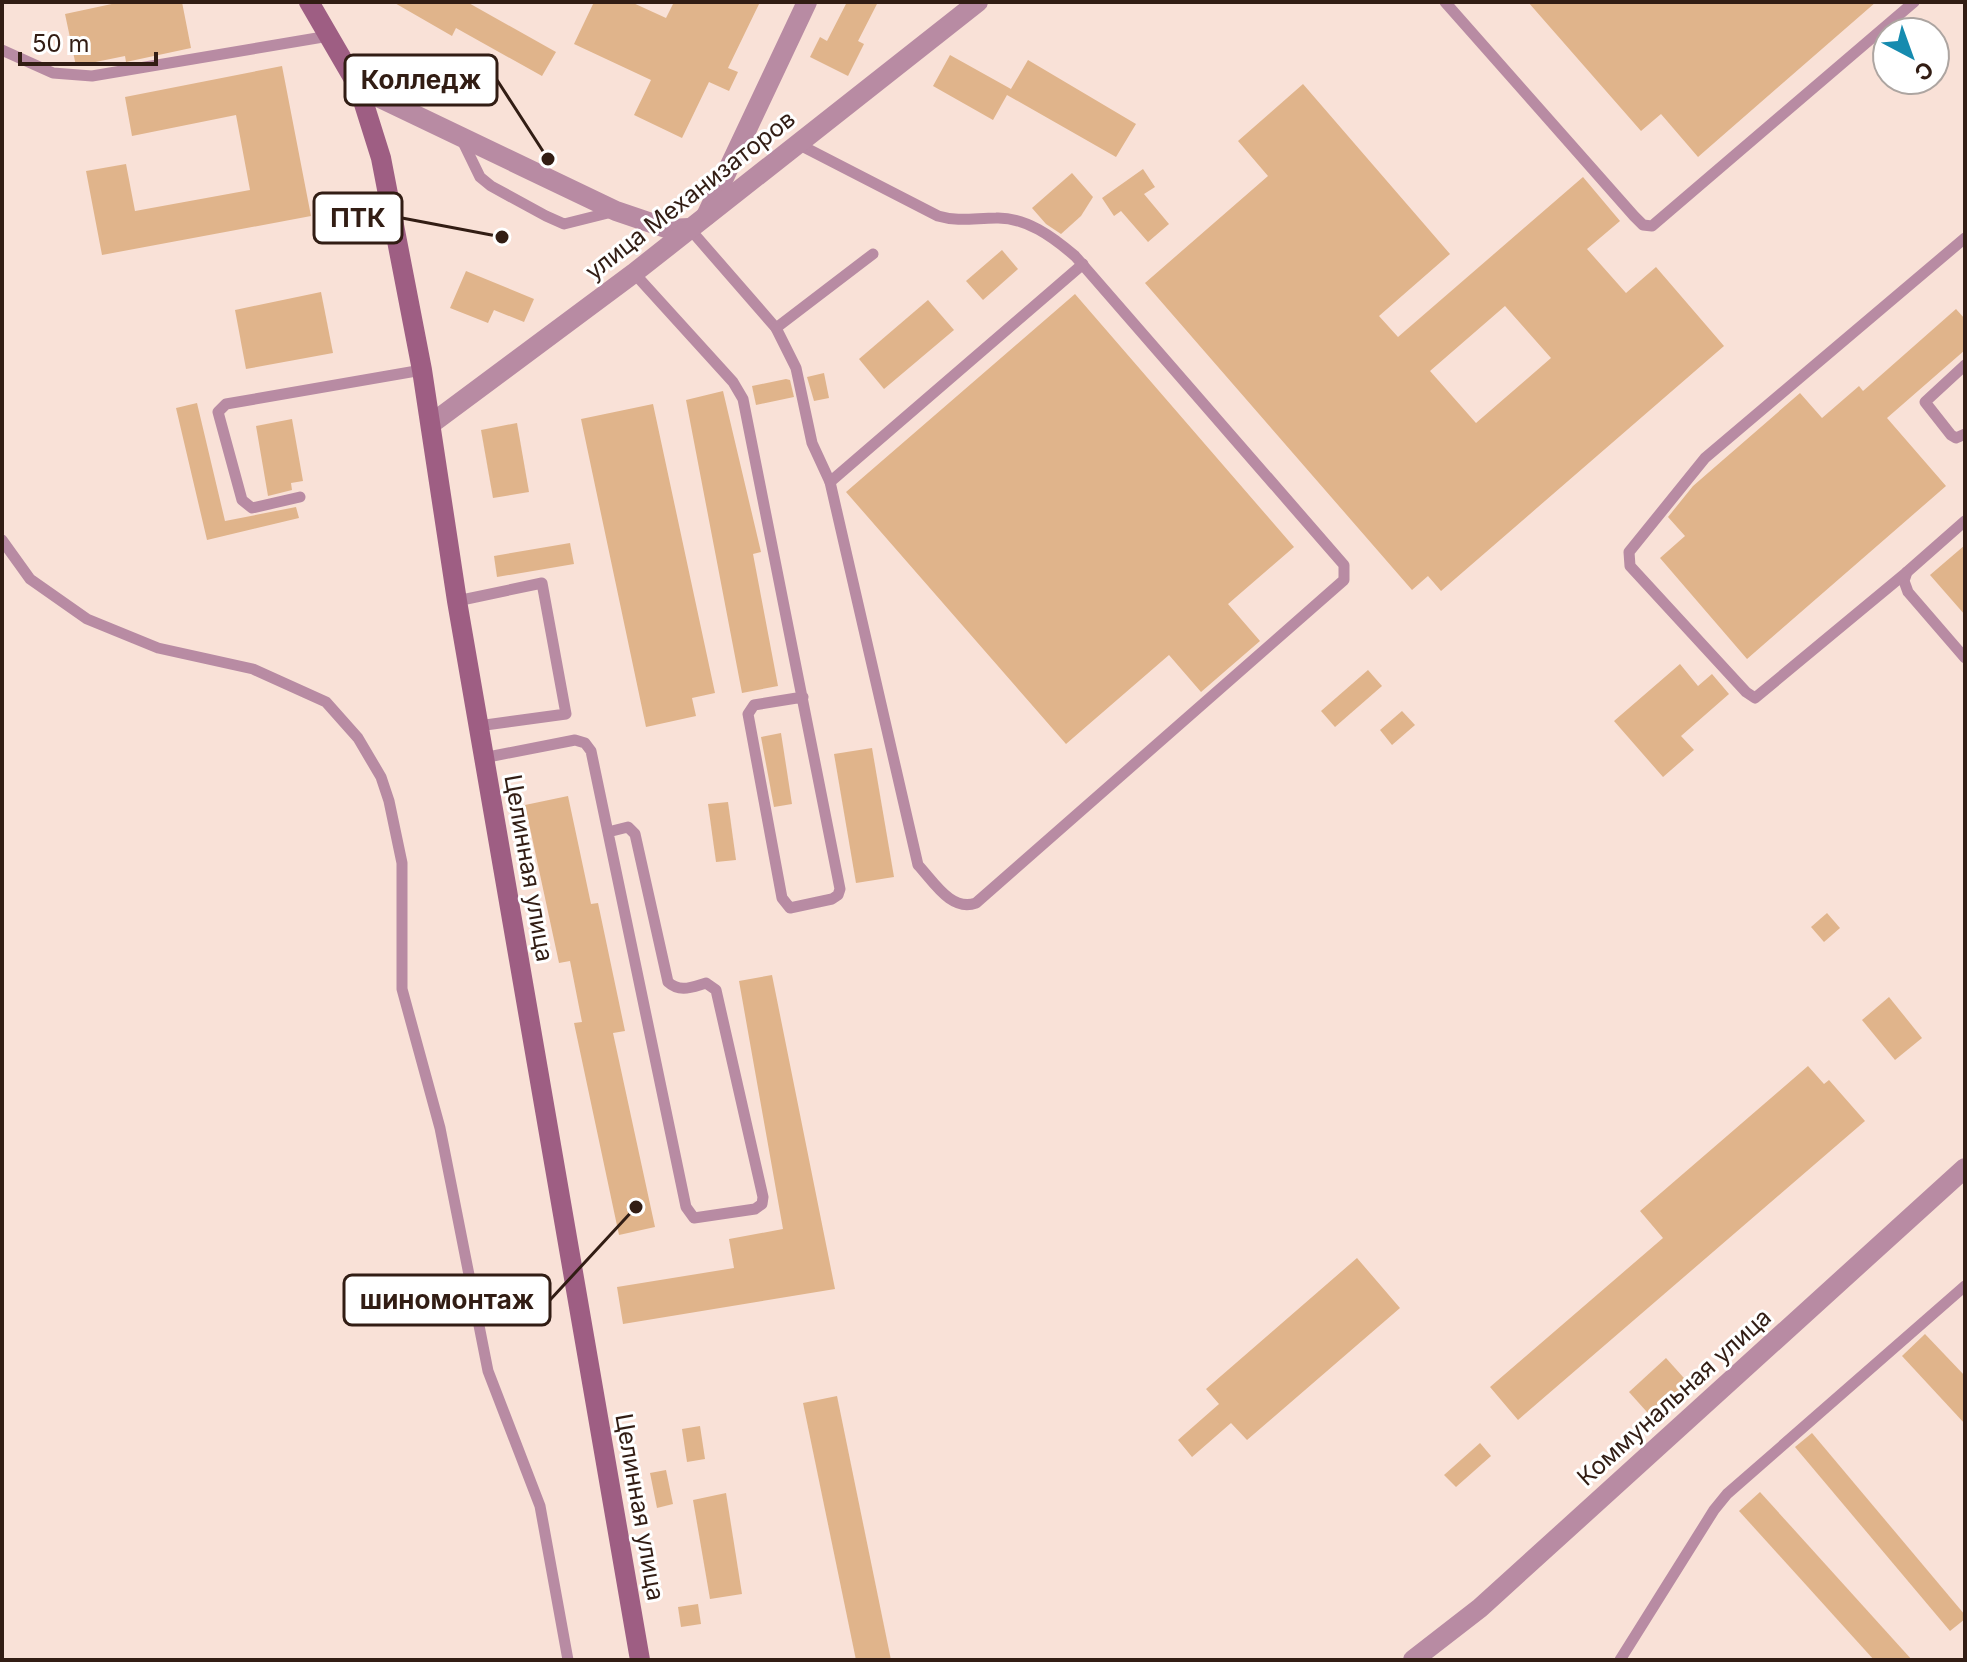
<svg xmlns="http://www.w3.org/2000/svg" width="1967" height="1662" viewBox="0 0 1967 1662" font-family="Inter,sans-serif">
	<rect width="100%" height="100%" fill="#f9e1d7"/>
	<g fill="#e0b48b" fill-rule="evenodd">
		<path d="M121 2H182L191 48 126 62 125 56 76 66 65 14Z"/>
		<path d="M393 2H467L556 52 542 76 456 28 452 36Z"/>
		<path d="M594 2H631L666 18 674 2H760L728 68 738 72 729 91 709 82 682 138 634 115 651 80 574 44Z"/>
		<path d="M847 2H878L858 41 864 44 848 76 810 57 820 37 827 41Z"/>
		<path d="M1528 2H1876L1698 157 1661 114 1641 131Z"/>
		<path d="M950 55 1011 89 1008 94 1028 60 1136 124 1116 157 1007 95 993 120 933 86Z"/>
		<path d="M282 66 311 216 102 255 86 171 126 164 135 211 250 190 236 115 132 136 125 97Z"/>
		<path d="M1303 84 1450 254 1379 316 1398 337 1583 177 1620 221 1587 249 1626 293 1656 267 1724 346 1441 591 1428 576 1412 590 1145 283 1268 176 1238 141ZM1505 306 1551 358 1476 423 1430 371Z"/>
		<path d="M1143 169 1155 187 1144 194 1169 224 1148 242 1121 211 1114 216 1102 198Z"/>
		<path d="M1072 173 1093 197 1081 216 1061 234 1046 224 1032 208Z"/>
		<path d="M1002 250 1018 269 983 300 966 281Z"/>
		<path d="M466 271 534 299 524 322 494 310 488 323 450 308Z"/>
		<path d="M321 292 333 353 246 369 235 310Z"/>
		<path d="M1075 294 1294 547 1228 604 1260 641 1201 692 1169 655 1066 744 846 492Z"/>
		<path d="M928 300 954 330 884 389 859 359Z"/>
		<path d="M1956 309 1965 319V350L1887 418 1946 486 1747 659 1660 558 1685 536 1668 517 1693 486 1800 393 1822 418 1859 386 1863 391Z"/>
		<path d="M824 373 829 398 814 401 807 377Z"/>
		<path d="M786 379 790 380 794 397 756 405 752 386Z"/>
		<path d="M723 391 761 552 753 554 778 686 742 693 686 400Z"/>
		<path d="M197 403 225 521 296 507 299 518 207 540 176 408Z"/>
		<path d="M653 404 715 693 692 698 696 716 646 727 581 419Z"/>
		<path d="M292 419 303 481 291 483 292 490 268 496 256 426Z"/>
		<path d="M517 423 529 492 493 498 481 430Z"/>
		<path d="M570 543 574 564 497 577 494 556Z"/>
		<path d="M1965 545V615L1930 575Z"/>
		<path d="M1680 664 1698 686 1712 674 1729 694 1681 736 1694 750 1663 777 1614 721Z"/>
		<path d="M1368 670 1382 686 1335 727 1321 711Z"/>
		<path d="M1402 711 1415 725 1392 745 1380 730Z"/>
		<path d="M781 733 792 804 774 807 761 737Z"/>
		<path d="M872 748 894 877 856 883 834 754Z"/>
		<path d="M568 796 591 904 598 903 625 1031 613 1033 655 1227 619 1235 574 1023 582 1022 570 961 559 963 525 805Z"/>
		<path d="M728 802 736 860 716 862 708 804Z"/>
		<path d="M1827 913 1840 928 1824 942 1811 927Z"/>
		<path d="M772 975 835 1289 623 1324 617 1287 734 1268 729 1239 783 1229 739 981Z"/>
		<path d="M1889 997 1922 1038 1895 1060 1862 1020Z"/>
		<path d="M1808 1066 1824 1084 1829 1080 1865 1121 1518 1420 1490 1387 1663 1238 1640 1211Z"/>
		<path d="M1357 1258 1400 1308 1247 1440 1231 1423 1192 1457 1178 1440 1219 1404 1206 1389Z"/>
		<path d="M1925 1334 1965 1376V1424L1902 1356Z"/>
		<path d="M1666 1358 1692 1387 1655 1421 1629 1392Z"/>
		<path d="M837 1396 891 1660H856L803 1403Z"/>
		<path d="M700 1426 705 1459 687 1462 682 1429Z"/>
		<path d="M1812 1433 1965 1615V1619L1950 1631 1795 1447Z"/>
		<path d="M1480 1443 1491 1456 1456 1487 1444 1475Z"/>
		<path d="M666 1470 673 1504 657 1508 650 1473Z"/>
		<path d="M1760 1492 1912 1660H1874L1739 1511Z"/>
		<path d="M726 1493 742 1594 710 1599 693 1500Z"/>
		<path d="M698 1604 701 1624 681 1627 678 1607Z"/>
	</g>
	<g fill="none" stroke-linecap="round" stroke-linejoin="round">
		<g stroke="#b88ba3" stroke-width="11">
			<path d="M1445 2 1634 216 1643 225 1652 226 1914 2"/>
			<path d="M2 50 53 73 92 76 329 36"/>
			<path d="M462 140 480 177 491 186 546 216 564 224 616 211"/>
			<path d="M689 228 776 328 796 368 812 443 830 482 918 865C934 882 951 912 976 903L1344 580V565L1075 256C1053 237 1026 217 996 218 975 218 958 222 938 216L798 144"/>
			<path d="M634 273 733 382 743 399 840 889 838 895 832 899 790 908 782 898 748 714 754 705 803 697"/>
			<path d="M776 328 873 254"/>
			<path d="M1965 365 1925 402 1951 435 1956 438 1965 434"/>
			<path d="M830 482 1083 264"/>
			<path d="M300 497 252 508 242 500 218 412 226 404 422 370"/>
			<path d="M1965 521 1907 572 1904 581 1908 592 1965 658"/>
			<path d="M2 540 30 579 87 619 158 648 253 669 326 702 358 738 381 777 389 801 402 863V989L440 1128 488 1371 540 1506 568 1660"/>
			<path d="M1907 572 1755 698 1746 692 1630 566 1629 552 1705 458 1965 238"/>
			<path d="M457 601 542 583 566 714 478 726"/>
			<path d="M483 758 575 740 585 743 591 751 686 1207 694 1218 755 1209 762 1204 763 1197 716 990 706 983C692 987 680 993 668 982L635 834 628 827 608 832"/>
			<path d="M1620 1660 1714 1510 1727 1494 1965 1286"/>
		</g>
		<g stroke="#b88ba3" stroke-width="20">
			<path d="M706 216 807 2"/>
			<path d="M1413 1660 1480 1608 1965 1168"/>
		</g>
		<g stroke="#b88ba3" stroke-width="20">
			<path d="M359 88 616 211 669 229 689 228"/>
			<path d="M431 424 634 273 978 2"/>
		</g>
		<path stroke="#9e5e83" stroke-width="20" d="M309 2 359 88 381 158 422 370 457 601 640 1660"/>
	</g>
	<g text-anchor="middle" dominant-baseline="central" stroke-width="6" stroke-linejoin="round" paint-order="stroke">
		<g font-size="24" fill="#321d14" stroke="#fff">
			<text transform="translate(690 195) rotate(-38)">улица Механизаторов</text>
			<text transform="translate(529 868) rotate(80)">Целинная улица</text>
			<text transform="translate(1674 1397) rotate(-42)">Коммунальная улица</text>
			<text transform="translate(640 1507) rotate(80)">Целинная улица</text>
		</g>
	</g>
	<path fill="none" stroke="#321d14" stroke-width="3" d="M548 159L497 80M502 237L402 218M636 1207L550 1300"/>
	<g fill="#321d14" stroke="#fff" stroke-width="3">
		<circle cx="548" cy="159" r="8"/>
		<circle cx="502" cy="237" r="8"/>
		<circle cx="636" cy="1207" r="8"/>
	</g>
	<g fill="#fff" stroke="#321d14" stroke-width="3">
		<rect x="345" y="55" width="152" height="50" rx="8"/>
		<rect x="314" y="193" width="88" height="50" rx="8"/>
		<rect x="344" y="1275" width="206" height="50" rx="8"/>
	</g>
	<g font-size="26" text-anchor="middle" font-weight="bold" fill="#321d14">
		<text x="421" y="89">Колледж</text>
		<text x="358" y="227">ПТК</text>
		<text x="447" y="1309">шиномонтаж</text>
	</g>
	<rect width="1967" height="1662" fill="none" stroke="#321d14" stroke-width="8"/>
	<g transform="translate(1911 56) rotate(139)"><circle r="38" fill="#ffffff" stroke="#ada5a1" stroke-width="2"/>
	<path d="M0-6L14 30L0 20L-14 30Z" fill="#168baf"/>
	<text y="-12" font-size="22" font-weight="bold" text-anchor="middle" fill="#321d14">С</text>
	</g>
	<path d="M20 52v12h136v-12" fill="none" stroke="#321d14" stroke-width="4"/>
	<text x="32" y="52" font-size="24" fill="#321d14" stroke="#ffffff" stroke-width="6" paint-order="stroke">50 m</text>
</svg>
